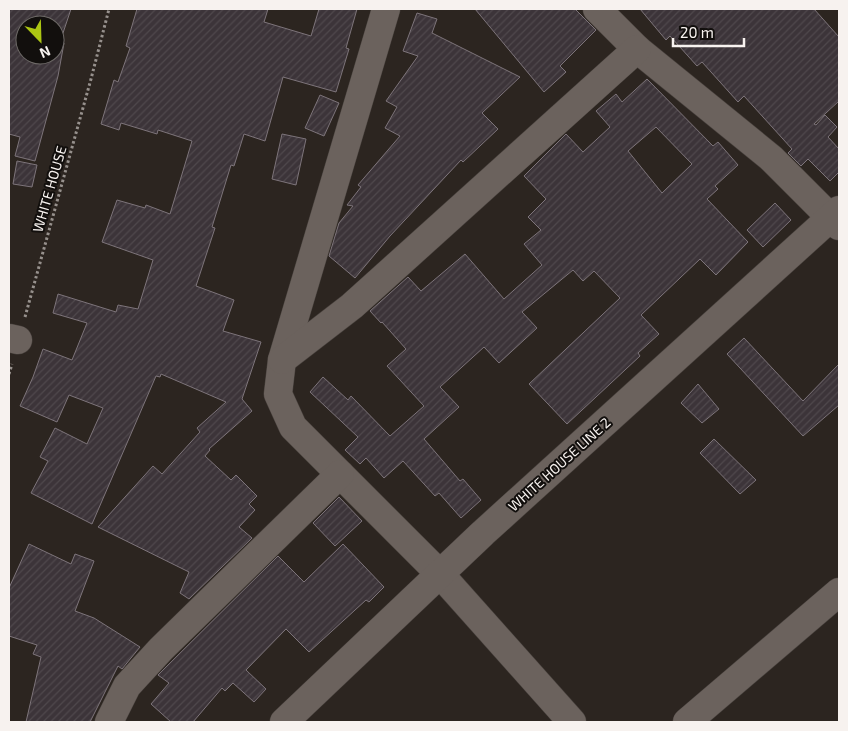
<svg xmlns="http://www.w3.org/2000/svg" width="848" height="731" viewBox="0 0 848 731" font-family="'Exo 2',sans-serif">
	<defs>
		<pattern id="building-hatch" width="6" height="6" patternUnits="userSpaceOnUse" patternTransform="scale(1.25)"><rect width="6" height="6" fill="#3c3439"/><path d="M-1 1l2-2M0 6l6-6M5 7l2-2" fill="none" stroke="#4f484c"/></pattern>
	</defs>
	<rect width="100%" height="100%" fill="#2c2520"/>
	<g fill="url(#building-hatch)" stroke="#7d747a" fill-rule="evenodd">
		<path d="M9 9H71L60 42 64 43 58 76 35 161 15 156 20 137 9 134ZM25 25H55V55H25Z"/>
		<path d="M137 9H268L264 22 311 36 319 9H357L346 48 349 49 336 92 283 77 265 141 244 134 234 166 231 165 212 227 215 228 196 286 234 300 223 331 261 342 242 399 252 411 209 449 210 450 205 456 231 480 236 475 257 496 249 504 255 510 239 527 252 538 189 599 180 593 189 572 98 527 153 466 162 474 200 432 197 428 226 402 161 374 160 377 156 376 92 524 31 493 48 461 40 457 55 428 87 444 103 408 69 395 57 422 20 406 33 377 43 349 72 360 87 323 53 313 58 294 116 312 118 305 138 309 153 260 102 242 117 200 145 208 146 205 170 214 192 141 158 130 157 134 121 123 119 130 101 124 114 80 118 82 130 48 126 46Z"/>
		<path d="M475 9H575L596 30 560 66 566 72 544 92Z"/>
		<path d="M640 9H814L839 37V101L814 124 816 125 825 115 837 127 828 137 839 149V172L830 181 808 159 801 166 788 153 792 149 744 96 738 102 702 62 697 66 670 36 666 40Z"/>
		<path d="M417 13 437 19 432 33 520 77 482 113 498 129 463 162 461 160 390 236 355 278 329 256 339 223 353 206 347 205 361 187 358 185 400 136 385 128 397 107 386 101 418 56 403 51Z"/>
		<path d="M647 79 713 146 718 142 738 165 715 186 718 189 707 199 748 242 716 275 700 259 641 315 659 334 638 353 640 356 567 424 529 384 620 298 594 271 583 281 573 270 522 312 537 328 499 363 484 347 440 387 459 407 424 439 460 481 463 479 481 500 461 518 439 493 435 496 403 461 384 478 366 458 360 464 345 450 358 437 310 392 323 377 348 400 351 396 390 436 424 406 387 366 406 349 382 322 381 323 370 311 408 277 421 291 465 254 504 299 542 265 524 244 541 230 528 217 546 199 524 176 566 134 583 152 610 127 596 111 616 94 622 102ZM656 127 692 164 662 193 628 151Z"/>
		<path d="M320 95 339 103 324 136 305 128Z"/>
		<path d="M282 134 306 139 296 185 272 179Z"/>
		<path d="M17 161 37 165 32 187 13 184Z"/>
		<path d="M775 203 791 220 763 247 747 230Z"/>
		<path d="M744 338 803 401 839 364V405L803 436 727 354Z"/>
		<path d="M698 384 719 409 702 423 681 403Z"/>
		<path d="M714 439 756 480 740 494 700 453Z"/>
		<path d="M339 497 362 521 335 546 313 523Z"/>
		<path d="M29 544 71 564 75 554 94 561 75 611 94 618 140 647 122 669 118 666 90 722H26L41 657 33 654 37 645 9 636V588Z"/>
		<path d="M343 544 384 587 369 602 366 600 309 652 286 629 246 670 266 689 254 702 233 683 225 691 222 688 193 722H171L151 704 169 683 158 675 278 556 304 582Z"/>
	</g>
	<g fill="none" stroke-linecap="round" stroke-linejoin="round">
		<g stroke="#47403c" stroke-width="29">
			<g id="street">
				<path d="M386 9 282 360 278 394 293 427 440 574 572 722"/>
				<path d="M597 9 637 49 771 158 839 226"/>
				<path d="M9 338 18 340"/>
				<path d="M282 360 352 306 637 49"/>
				<path d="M109 722 127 686 161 649 340 474"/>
				<path d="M284 722 483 533 839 210"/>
				<path d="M687 722 839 592"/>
			</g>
		</g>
		<g stroke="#97918d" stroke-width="3" stroke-dasharray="2.5 2.5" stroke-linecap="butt">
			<path d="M25 317 91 79 109 9"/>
			<path d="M9 374 12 364"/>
		</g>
		<use href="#street" stroke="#6b625d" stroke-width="28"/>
	</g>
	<g text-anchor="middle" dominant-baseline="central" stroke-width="4" stroke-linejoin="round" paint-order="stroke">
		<g font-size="14" fill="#f7f2ef" stroke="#120f0d">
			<text transform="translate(49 189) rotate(-74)">WHITE HOUSE</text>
			<text transform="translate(559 464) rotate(-42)">WHITE HOUSE LINE 2</text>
		</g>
	</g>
	<rect width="848" height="731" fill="none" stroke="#f7f2ef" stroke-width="20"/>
	<g transform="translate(40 40) rotate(157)"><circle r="24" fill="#120f0d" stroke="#6e6a67"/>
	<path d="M0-4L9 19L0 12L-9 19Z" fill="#acc613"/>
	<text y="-8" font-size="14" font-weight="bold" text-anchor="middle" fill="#f7f2ef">N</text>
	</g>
	<path d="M673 38v8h71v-8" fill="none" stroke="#f7f2ef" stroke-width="2.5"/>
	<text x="680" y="38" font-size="15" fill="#f7f2ef" stroke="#120f0d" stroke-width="4" paint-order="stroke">20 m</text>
</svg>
